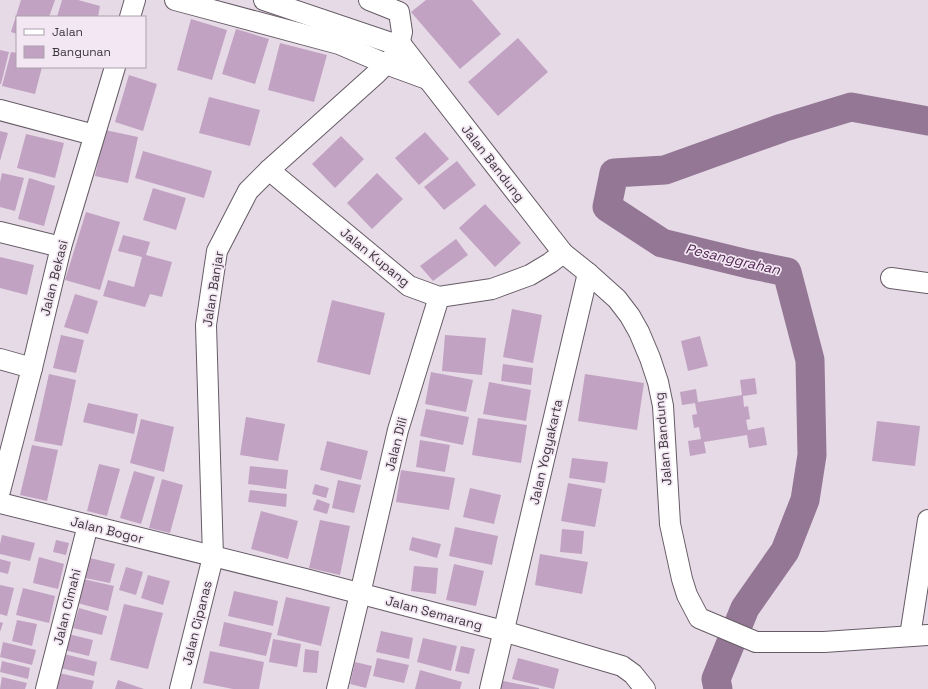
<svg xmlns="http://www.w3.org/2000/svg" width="928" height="689" viewBox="0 0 928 689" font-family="'Space Grotesk',sans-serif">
	<rect width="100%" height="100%" fill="#e6dae6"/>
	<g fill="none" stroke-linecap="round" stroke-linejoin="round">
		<path stroke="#947695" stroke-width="29" d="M718 689 716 679 745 608 785 551 805 500 812 455 810 360 787 272 748 264 662 243 607 207 614 173 665 170 782 128 851 107 928 121"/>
	</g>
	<g fill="#c2a2c2">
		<path d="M21 0H55L49 17H17V34L11 32Z"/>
		<path d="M62 0H78L100 6 98 17H57Z"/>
		<path d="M426 0H472L501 34 460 69 411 12Z"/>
		<path d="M191 19 227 30 212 80 177 70Z"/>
		<path d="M236 29 269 39 255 84 222 74Z"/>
		<path d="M518 38 548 72 498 116 468 82Z"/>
		<path d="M280 43 327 55 314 102 268 90Z"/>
		<path d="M0 50 9 52 1 84H0Z"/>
		<path d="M11 52 17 53V67H42L35 94 2 86Z"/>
		<path d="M129 75 157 84 143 131 115 122Z"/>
		<path d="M209 97 260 110 250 146 199 133Z"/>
		<path d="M105 130 138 137 128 183 95 176Z"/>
		<path d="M0 131 8 133 0 161Z"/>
		<path d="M425 132 449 159 419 185 395 158Z"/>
		<path d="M26 134 64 143 55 178 17 168Z"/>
		<path d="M341 136 364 159 335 188 312 164Z"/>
		<path d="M143 151 212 171 204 198 135 178Z"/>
		<path d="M457 161 476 185 444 210 424 187Z"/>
		<path d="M2 173 24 178 15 211 0 207V182Z"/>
		<path d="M377 173 403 199 372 229 347 203Z"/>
		<path d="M29 178 55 186 44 226 18 219Z"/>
		<path d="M153 188 186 198 176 230 143 220Z"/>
		<path d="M485 204 521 243 495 267 459 228Z"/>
		<path d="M86 212 120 222 100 290 65 280Z"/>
		<path d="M123 235 150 242 146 255 172 262 162 297 150 294 145 307 103 296 108 280 134 287 142 257 118 251Z"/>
		<path d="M456 239 468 255 433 281 420 266Z"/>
		<path d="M0 257 34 265 27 295 0 288Z"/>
		<path d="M75 294 98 301 88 334 64 327Z"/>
		<path d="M332 300 385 313 370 375 317 362Z"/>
		<path d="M512 309 542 315 533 363 503 357Z"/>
		<path d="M61 335 84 340 76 373 53 368Z"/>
		<path d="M445 335 486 338 482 375 442 371Z"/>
		<path d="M700 336 708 366 688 371 681 341Z"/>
		<path d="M503 364 533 368 531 385 501 381Z"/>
		<path d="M431 372 473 380 466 412 425 404Z"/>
		<path d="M49 374 76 380 62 446 34 441Z"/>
		<path d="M585 374 644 383 637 430 578 421Z"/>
		<path d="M755 378 757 394 743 396 744 407 748 406 750 419 746 420 748 430 764 427 767 445 749 448 747 435 704 442 706 453 690 456 688 441 701 439 699 427 694 428 692 415 697 414 695 403 682 405 680 392 696 389 698 402 742 395 740 380Z"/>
		<path d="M489 382 531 390 526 421 483 414Z"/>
		<path d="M88 403 138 414 134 434 83 422Z"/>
		<path d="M426 409 469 417 463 445 420 436Z"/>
		<path d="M246 417 285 424 278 461 240 455Z"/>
		<path d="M478 418 527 425 521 463 472 455Z"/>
		<path d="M141 419 174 427 164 472 130 463Z"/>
		<path d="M877 421 920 426 915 466 872 461Z"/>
		<path d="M420 440 450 445 445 472 416 467Z"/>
		<path d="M327 441 368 451 361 480 320 470Z"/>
		<path d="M32 445 58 450 47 501 20 495Z"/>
		<path d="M572 458 608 462 605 483 569 478Z"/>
		<path d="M99 464 120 469 107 516 87 511Z"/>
		<path d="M250 466 288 470 286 489 248 484Z"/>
		<path d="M401 470 455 478 449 510 396 502Z"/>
		<path d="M134 471 155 477 141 524 120 518Z"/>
		<path d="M162 479 183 485 170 533 149 528Z"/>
		<path d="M338 480 361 485 354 513 332 508Z"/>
		<path d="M568 483 602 489 595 527 561 521Z"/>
		<path d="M315 484 329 488 326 498 312 494Z"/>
		<path d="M470 488 501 495 494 524 463 517Z"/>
		<path d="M250 490 287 494 286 507 248 502Z"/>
		<path d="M317 499 330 504 327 514 313 510Z"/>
		<path d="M261 511 298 521 288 559 251 549Z"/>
		<path d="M320 520 350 526 340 575 309 568Z"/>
		<path d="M455 527 498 536 492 565 449 556Z"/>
		<path d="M562 529 584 531 582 554 560 552Z"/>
		<path d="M2 535 35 543 30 561 0 554V544Z"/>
		<path d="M412 537 441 544 437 558 409 550Z"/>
		<path d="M56 540 69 543 66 555 53 552Z"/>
		<path d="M540 554 588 562 582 594 535 585Z"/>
		<path d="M39 557 64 564 58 589 33 583Z"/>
		<path d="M90 558 115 564 110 583 85 578Z"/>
		<path d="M0 559 11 562 8 574 0 572Z"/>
		<path d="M454 564 484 571 476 606 446 600Z"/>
		<path d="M414 566 438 568 436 594 411 591Z"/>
		<path d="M126 567 143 572 136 595 119 590Z"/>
		<path d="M148 575 170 581 163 605 141 598Z"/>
		<path d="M83 579 114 586 108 611 77 603Z"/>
		<path d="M0 585 14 588 7 616 0 614Z"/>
		<path d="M23 588 55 596 49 623 16 615Z"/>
		<path d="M234 591 278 601 273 626 228 616Z"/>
		<path d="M286 597 330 607 321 646 277 635Z"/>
		<path d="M124 604 163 613 148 669 110 660Z"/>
		<path d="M79 608 107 616 102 635 73 628Z"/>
		<path d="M17 620 37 624 32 646 12 641Z"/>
		<path d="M0 622 3 623 0 632Z"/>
		<path d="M224 622 272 633 266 656 219 646Z"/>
		<path d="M381 631 413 638 409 659 376 652Z"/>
		<path d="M68 634 93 640 89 656 64 650Z"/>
		<path d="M423 638 457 646 451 671 417 662Z"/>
		<path d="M273 639 301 644 297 667 269 662Z"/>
		<path d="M3 642 36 650 32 665 0 657Z"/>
		<path d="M461 646 475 649 469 674 455 671Z"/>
		<path d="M305 649 319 651 317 673 303 672Z"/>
		<path d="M210 651 264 662 259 689H233L203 683Z"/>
		<path d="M60 653 97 662 94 676 56 667Z"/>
		<path d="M377 658 409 665 404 683 373 676Z"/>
		<path d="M518 658 559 669 554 689 512 679Z"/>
		<path d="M2 661 30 668 28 679 0 672Z"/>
		<path d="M355 662 372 666 366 688 350 684Z"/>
		<path d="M420 670 462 682 460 689H415Z"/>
		<path d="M59 673 94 681 92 689H55Z"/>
		<path d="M2 677 27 683 25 689H0Z"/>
		<path d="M118 680 144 689H115Z"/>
		<path d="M503 681 539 688V689H501Z"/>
	</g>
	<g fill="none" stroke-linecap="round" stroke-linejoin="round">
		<g stroke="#665c66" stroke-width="22">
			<g id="minor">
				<path d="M175 0 339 44 386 64 427 79"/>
				<path d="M264 0 403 47 563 253 588 273 617 299 630 316 639 332 650 358 658 382 663 406 670 524 682 579 687 595 699 618 756 642H824L928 635"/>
				<path d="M369 0 399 12 402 32 399 45"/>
				<path d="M130 17 135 0"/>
				<path d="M0 110 94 135"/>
				<path d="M269 170 409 286 439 297 492 289 530 275 550 263 563 253"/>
				<path d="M0 232 61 247"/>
				<path d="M891 278 928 283"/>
				<path d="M0 359 32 368"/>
				<path d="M0 491 32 368 61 247 115 67"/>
				<path d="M0 503 305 579 503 631 622 666 633 674 645 689"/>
				<path d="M910 636 928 520"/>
				<path d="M46 689 88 525"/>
				<path d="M180 689 213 557 206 325 217 251 248 191 269 170 377 73 403 47"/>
				<path d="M337 689 360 594 398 430 439 297"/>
				<path d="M490 689 588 273"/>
			</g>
		</g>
		<use href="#minor" stroke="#fff" stroke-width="20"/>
	</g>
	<g text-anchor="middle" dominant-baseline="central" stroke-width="3.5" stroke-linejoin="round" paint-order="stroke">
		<g font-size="13" fill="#3e393e" stroke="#f3e7f3">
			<text transform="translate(493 163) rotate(52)">Jalan Bandung</text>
			<text transform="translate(375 257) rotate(39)">Jalan Kupang</text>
			<text transform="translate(54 278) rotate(-76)">Jalan Bekasi</text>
			<text transform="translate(213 289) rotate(-81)">Jalan Banjar</text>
			<text transform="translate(663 439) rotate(-95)">Jalan Bandung</text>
			<text transform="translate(396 444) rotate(-76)">Jalan Dili</text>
			<text transform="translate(546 452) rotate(-77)">Jalan Yogyakarta</text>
			<text transform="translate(107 530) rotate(14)">Jalan Bogor</text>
			<text transform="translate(67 607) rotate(-76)">Jalan Cimahi</text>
			<text transform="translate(434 613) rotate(15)">Jalan Semarang</text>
			<text transform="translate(197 623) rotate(-76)">Jalan Cipanas</text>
		</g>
		<g font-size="14" font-style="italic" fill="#522953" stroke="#f3e7f3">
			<text transform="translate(733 259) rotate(13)">Pesanggrahan</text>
		</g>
	</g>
	<rect x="16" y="16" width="130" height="52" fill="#f3e7f3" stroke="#aba1ab"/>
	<rect x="24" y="29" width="20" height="6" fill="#ffffff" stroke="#aba1ab"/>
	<text x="52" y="36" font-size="12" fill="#3e393e">Jalan</text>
	<rect x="24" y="46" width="20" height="12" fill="#c2a2c2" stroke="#aba1ab"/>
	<text x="52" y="56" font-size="12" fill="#3e393e">Bangunan</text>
</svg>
